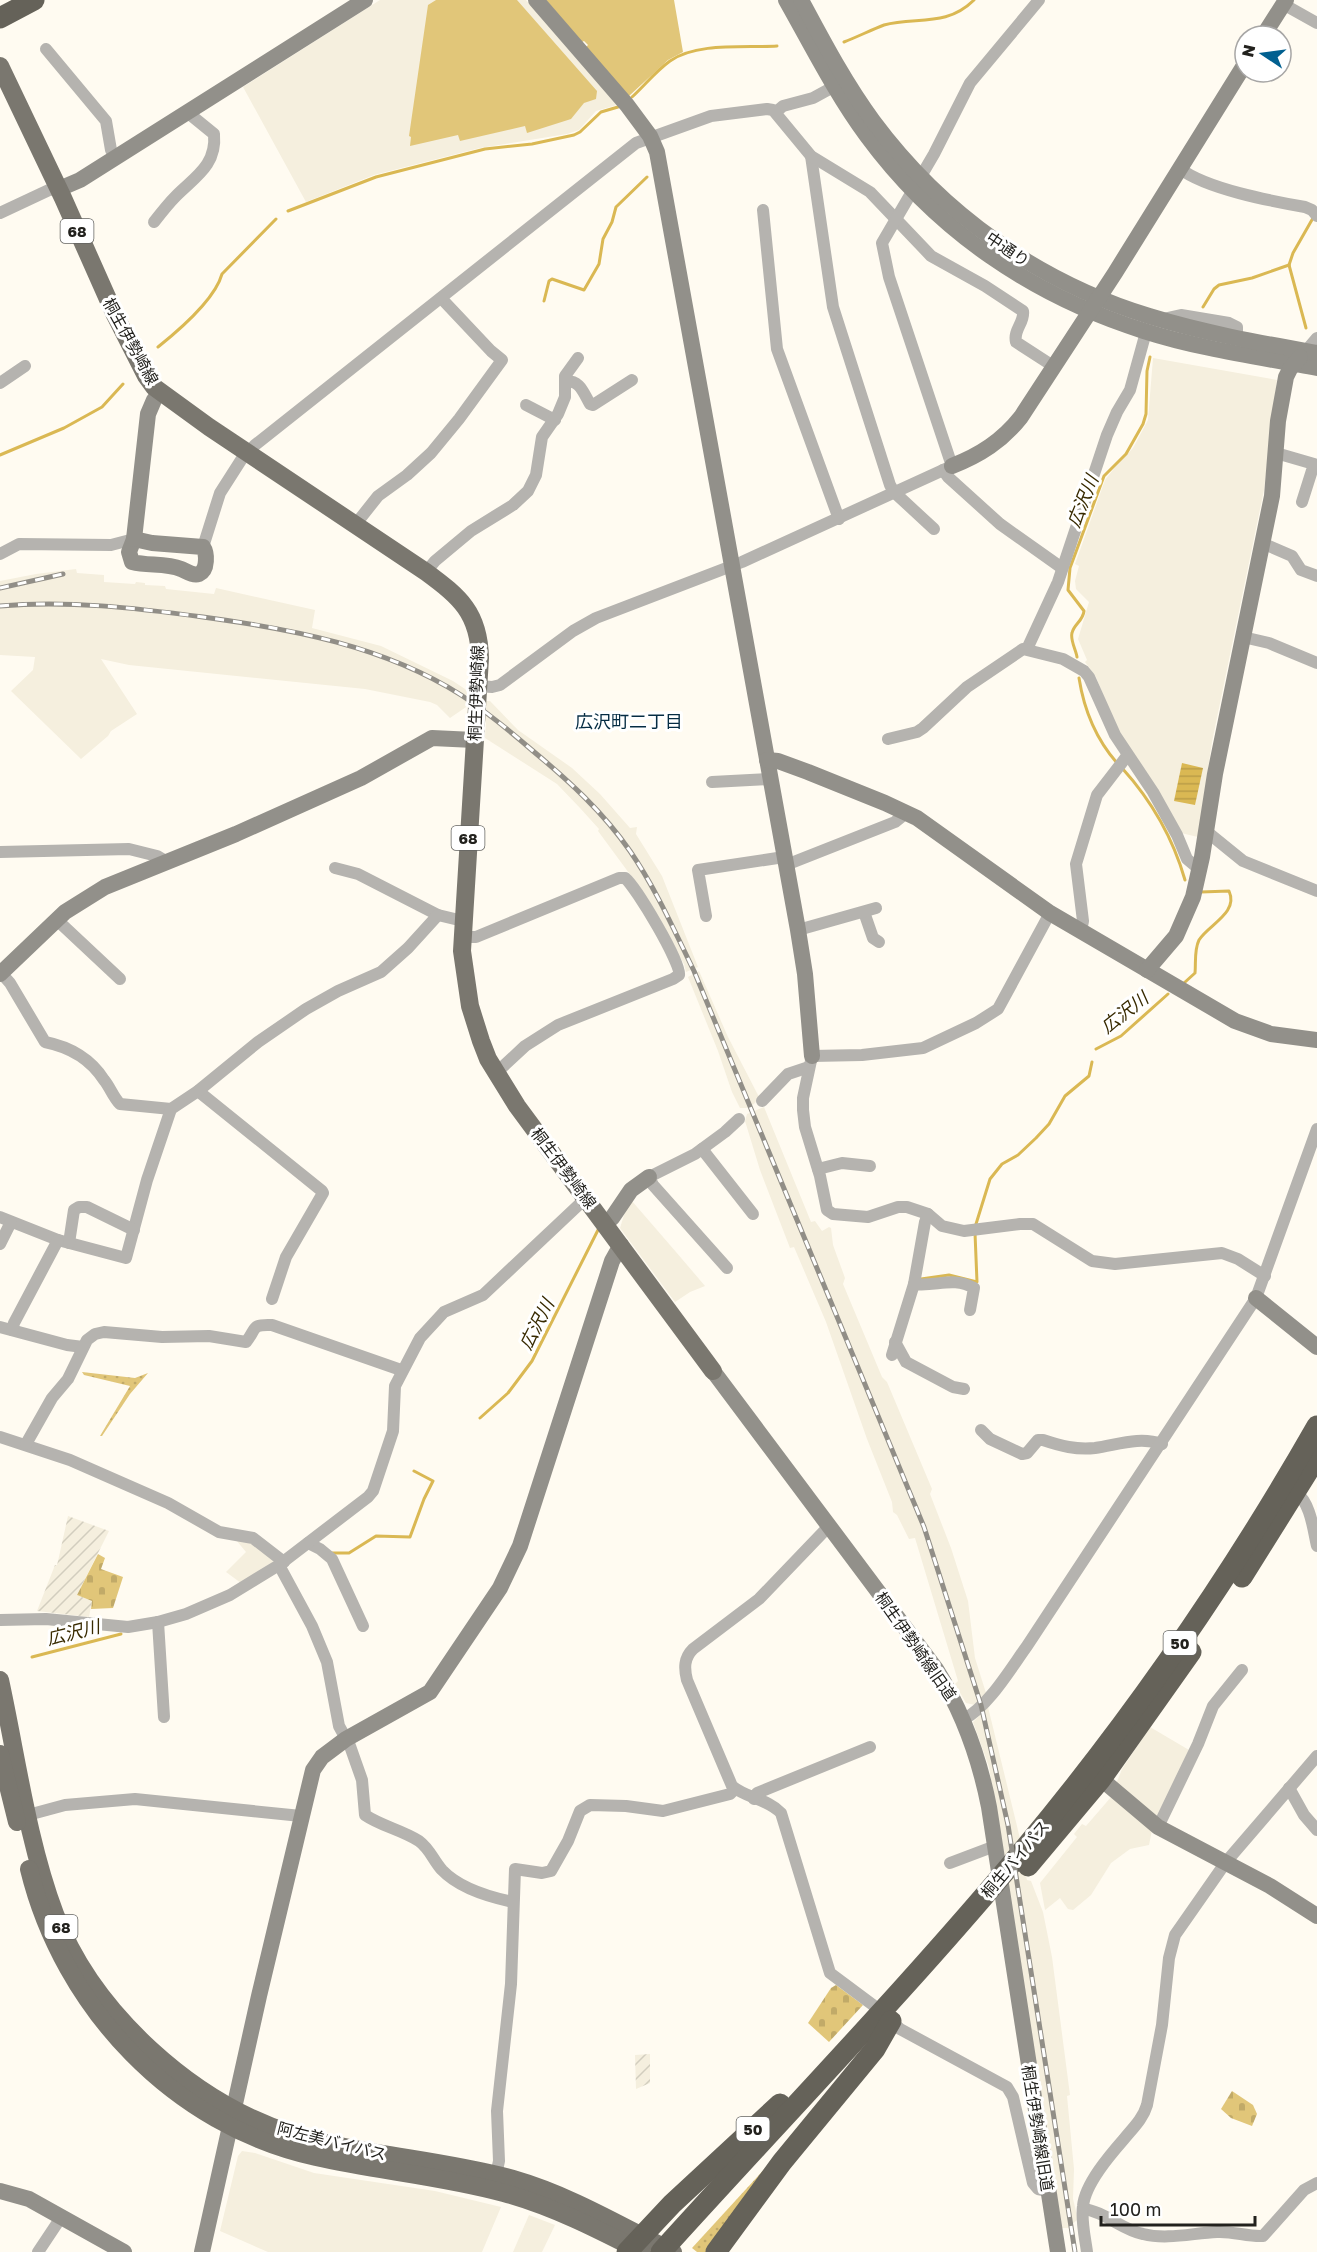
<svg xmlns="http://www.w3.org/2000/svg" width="1317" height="2252" viewBox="0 0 1317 2252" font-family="'Golos Text','Noto Sans JP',sans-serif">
	<defs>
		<pattern id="industrial-furrows" width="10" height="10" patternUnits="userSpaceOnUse" patternTransform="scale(1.5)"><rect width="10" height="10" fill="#f5efde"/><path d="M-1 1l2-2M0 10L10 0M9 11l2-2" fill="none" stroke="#d2cdbe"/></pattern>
		<pattern id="grass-dots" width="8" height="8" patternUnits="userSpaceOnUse" patternTransform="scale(1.5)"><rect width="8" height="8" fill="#e1c679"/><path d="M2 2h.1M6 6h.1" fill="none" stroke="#c1aa68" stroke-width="1.8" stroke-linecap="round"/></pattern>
		<pattern id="cemetery-stones" width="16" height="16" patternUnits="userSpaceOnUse" patternTransform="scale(1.5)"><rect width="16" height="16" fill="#e1c679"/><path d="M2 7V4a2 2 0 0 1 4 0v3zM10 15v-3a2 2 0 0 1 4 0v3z" fill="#c1aa68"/></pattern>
		<pattern id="water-rules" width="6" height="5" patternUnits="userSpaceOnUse" patternTransform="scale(1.5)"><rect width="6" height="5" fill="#dab853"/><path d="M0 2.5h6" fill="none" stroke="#bb9e48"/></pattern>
	</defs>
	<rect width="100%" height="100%" fill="#fffbf1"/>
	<g fill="#f5efde">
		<path d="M380 0H526L617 105 596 111 579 130 567 134 480 148 374 175 306 202 243 87Z"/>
		<path d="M1153 358 1277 380 1264 490 1212 742 1198 837 1181 833 1118 732 1096 677 1085 662 1087 660 1078 639 1089 602 1076 589 1075 581 1079 566 1075 564 1105 480 1116 466 1133 448 1148 420Z"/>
		<path d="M76 569 77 573 104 575V582L135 584 136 582 145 583V585L165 586 166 589 214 594 216 588 315 610 312 628 381 646 453 681 471 693 469 705 450 718 437 705 430 702 365 689 129 665 101 659 137 714 111 731 108 736 81 759 11 691 33 670 35 657 0 655V581L36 574Z"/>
		<path d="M485 701H490L518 730 572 768 600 794 630 828 637 827 636 834 662 876 698 967 686 972 684 964 637 884 598 831 599 829 580 808 557 784 485 738 486 722 483 716Z"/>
		<path d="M699 971 728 1037 759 1097 754 1104 746 1108H740L732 1092 718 1051 688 977Z"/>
		<path d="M764 1107 811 1222 815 1221 822 1231 829 1227 831 1228 833 1245 845 1278 843 1284 882 1377 887 1382 932 1489 930 1494 951 1548 968 1601 975 1658 986 1693 975 1705 966 1703 955 1684 958 1681 915 1538 909 1539 897 1515 893 1512 892 1502 867 1439 826 1322 794 1247 790 1248 760 1170 745 1121 747 1114Z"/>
		<path d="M631 1200 676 1252 705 1286 690 1292 675 1302 620 1228 624 1215Z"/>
		<path d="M236 1540 252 1541 272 1557 273 1562 241 1583 226 1572 246 1552Z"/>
		<path d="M988 1707 1017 1826 1020 1839 1018 1844 1027 1880 1031 1881 1043 1912 1052 1957 1070 2095 1067 2096 1074 2169 1073 2199 1078 2219 1068 2228H1062L989 1767 973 1722Z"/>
		<path d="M1150 1727 1189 1750 1158 1816 1153 1817 1116 1784 1122 1769Z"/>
		<path d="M1112 1796 1152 1830 1149 1845 1130 1849 1111 1863 1091 1895 1073 1910 1068 1909 1060 1898 1045 1910 1040 1883 1077 1837 1074 1834 1082 1824 1086 1826Z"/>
		<path d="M242 2151 255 2153 314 2173 435 2191 501 2207 482 2252H268L220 2231 238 2156Z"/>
		<path d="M529 2215 555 2225 542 2252H513Z"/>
	</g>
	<g fill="url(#industrial-furrows)">
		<path d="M68 1516 109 1531 77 1595 92 1601 89 1617 37 1611 55 1565H57L58 1561Z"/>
		<path d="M650 2054V2083L636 2089 635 2055Z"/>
	</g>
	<g fill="url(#grass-dots)">
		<path d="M82 1372 135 1378 148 1373 130 1394 102 1436H100L130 1386 84 1375Z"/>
		<path d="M814 2115 708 2252H697L692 2248Z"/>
	</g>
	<g fill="url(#cemetery-stones)">
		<path d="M98 1554 105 1558 101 1569 123 1577 113 1608 91 1609 92 1601 77 1595Z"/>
		<path d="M836 1985 863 2005 829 2042 808 2023 831 1988Z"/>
		<path d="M1232 2091 1253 2105 1257 2114 1252 2126 1231 2118 1221 2109Z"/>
	</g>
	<g fill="#e1c679">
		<path d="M436 0H517L597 91 596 99 584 103 571 119 527 133 525 126 460 141 458 135 410 146 411 137 409 136 428 5Z"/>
		<path d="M546 0H674L683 52 668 60 629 96 586 47 588 45 584 41 582 42Z"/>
	</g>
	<path fill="url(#water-rules)" d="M1182 763 1203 768 1195 805 1174 801Z"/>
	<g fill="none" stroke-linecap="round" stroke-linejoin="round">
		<g stroke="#dab853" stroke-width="3">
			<path d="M844 42C857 37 871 30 884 25 915 16 946 28 974 0"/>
			<path d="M632 97C644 86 656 71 670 61 697 42 745 48 777 46"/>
			<path d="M288 211 376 177 485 149 532 144 574 135 580 132 601 112 618 107"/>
			<path d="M1289 265 1306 328"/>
			<path d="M1289 265 1293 253 1313 218"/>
			<path d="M544 301 549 281 552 279 584 290 599 264 603 239 612 222 616 207 647 177"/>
			<path d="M1203 307 1214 289 1219 285 1252 278 1289 265"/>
			<path d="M158 347C178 331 215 299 222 274L276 219"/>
			<path d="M0 455 64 428 102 407 123 384"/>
			<path d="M1077 657C1076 650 1070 640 1072 633 1074 624 1083 621 1084 611L1068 590 1070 568 1104 476 1126 454 1143 424 1146 414 1147 371 1150 357"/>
			<path d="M1079 678C1084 710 1096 739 1117 763"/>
			<path d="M1122 768C1151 800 1173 838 1185 880"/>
			<path d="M1184 983 1195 973C1196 963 1194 950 1199 940 1208 925 1239 913 1229 891L1201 892"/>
			<path d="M1096 1049 1121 1036 1168 994"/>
			<path d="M976 1224 990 1179 1002 1164 1018 1155 1036 1138 1049 1124 1065 1096 1089 1076 1092 1062"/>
			<path d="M921 1279 949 1275 977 1282 975 1233"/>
			<path d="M480 1418 508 1393 532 1361 598 1230"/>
			<path d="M332 1553H349L376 1536 410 1537 424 1499 433 1481 414 1471"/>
			<path d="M32 1657 121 1634"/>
		</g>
		<g stroke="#b5b3af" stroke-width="12">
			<path d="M1283 4 1317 23"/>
			<path d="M46 49 106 121 111 150 116 158"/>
			<path d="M776 112 783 106 813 98 835 86"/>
			<path d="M811 156 833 307 890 485 894 492 934 529"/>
			<path d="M1179 168C1206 189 1271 201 1305 207L1312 210 1317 216"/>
			<path d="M763 210 777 349 839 519"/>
			<path d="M0 213 49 190 59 189"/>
			<path d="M154 222C161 213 168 204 176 196 195 177 217 165 214 134L187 112"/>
			<path d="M1163 319 1181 315 1229 323 1237 327V337"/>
			<path d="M1306 351 1317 338"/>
			<path d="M565 381C580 380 583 392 590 404L593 405 632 380"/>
			<path d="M0 383 25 366"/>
			<path d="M526 405 555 420"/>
			<path d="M1276 453 1314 464 1302 502"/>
			<path d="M943 470 948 477 1000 524 1062 568"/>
			<path d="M355 525 378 496 407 475 431 453 459 419 502 360 491 351 441 298"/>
			<path d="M1262 543 1292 556 1301 570 1317 576"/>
			<path d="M203 547 220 493 243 457 255 445 636 143 711 116 767 109 773 110 811 156 870 192 931 256 985 286 1023 311C1025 322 1013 330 1016 342L1053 366"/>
			<path d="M0 554 19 544 111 545 134 539"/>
			<path d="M426 572 435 561 471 531 513 505 528 491 536 475 542 437 558 414 565 397V376L578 358"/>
			<path d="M1243 637 1269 643 1317 663"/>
			<path d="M1027 649 1058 582 1107 435 1117 412 1130 390 1146 332"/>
			<path d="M478 686 492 687 500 685 573 631 596 618 742 562 952 466 889 277 882 243 934 154 970 83 1039 0"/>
			<path d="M888 739 917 732 923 728 967 687 1023 649 1063 659 1084 671 1089 677 1115 735 1153 792 1177 835 1187 859 1200 870"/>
			<path d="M712 782 770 779"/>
			<path d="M1206 831 1243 861 1317 891"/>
			<path d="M0 852 129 849 157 856 167 862"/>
			<path d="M786 865 895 822 906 813"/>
			<path d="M335 868 358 874 438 915 463 921"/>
			<path d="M864 912 873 938 879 942"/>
			<path d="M1050 913 998 1009 976 1023 923 1048 862 1055 812 1056 803 1098V1110L805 1127 820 1176 827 1210 833 1214 868 1217 898 1207H907L928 1214 942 1226 964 1231 1020 1224H1033L1092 1261 1115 1264 1222 1253 1238 1259 1265 1276"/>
			<path d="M706 916 698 870 784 857"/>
			<path d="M57 920 120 979"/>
			<path d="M798 930 876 908"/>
			<path d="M1081 931 1083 921 1076 864 1097 795 1127 756"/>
			<path d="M462 937H476L619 878H625C636 887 682 964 679 975L673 979 558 1025 525 1046 496 1073"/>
			<path d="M1 973 10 983 45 1042C70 1047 90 1058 104 1080 110 1087 113 1097 120 1104L171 1109"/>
			<path d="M198 1091 322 1191 323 1193 286 1257 272 1299"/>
			<path d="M762 1101 788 1074 809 1067"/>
			<path d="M702 1149 753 1214"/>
			<path d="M818 1169 842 1163 870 1166"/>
			<path d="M0 1217 58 1240 126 1258 147 1180 171 1109 198 1091 258 1042 306 1009 338 991 381 972 408 948 438 915"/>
			<path d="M69 1243 74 1210 79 1207H87L134 1230"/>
			<path d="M0 1244 11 1222"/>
			<path d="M727 1268 653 1185 649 1177 695 1154 725 1132 739 1119"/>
			<path d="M914 1284C936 1287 953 1276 974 1288L970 1310"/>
			<path d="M0 1327 67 1345 83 1347"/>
			<path d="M12 1330 14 1323 58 1240"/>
			<path d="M895 1342 906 1362 953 1387 964 1389"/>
			<path d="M892 1355 914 1284 925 1222 928 1214"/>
			<path d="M981 1430 990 1439 1022 1454 1027 1453 1038 1440H1043C1061 1446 1076 1450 1095 1448 1117 1445 1139 1436 1162 1444"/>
			<path d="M0 1437 70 1460 168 1503 219 1532 253 1538 284 1562"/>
			<path d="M26 1444 52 1398 68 1379 87 1340 95 1334 104 1332 162 1337 209 1336 246 1342C257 1329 250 1324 272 1325L401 1370"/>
			<path d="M1296 1492C1311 1504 1313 1529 1317 1546"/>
			<path d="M830 1525 759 1599 693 1649C684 1658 684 1668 687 1680L732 1786C746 1798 768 1799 781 1813L830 1973 881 2011"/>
			<path d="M308 1543 320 1549 332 1559 363 1626"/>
			<path d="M279 1565 312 1626 327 1662 339 1726 350 1746 362 1780 365 1815C381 1826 402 1830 419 1841 430 1849 433 1860 442 1870 459 1888 489 1897 513 1902"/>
			<path d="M0 1620 46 1619 128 1627 158 1622 186 1614 230 1595 279 1565 368 1497 373 1491 393 1431 395 1386 420 1338 444 1312 483 1295 586 1198"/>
			<path d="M158 1622 164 1717"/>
			<path d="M964 1719C988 1707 1011 1668 1027 1646L1256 1298 1317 1129"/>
			<path d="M1289 1788 1304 1815 1317 1830"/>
			<path d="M754 1799 757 1793 870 1747"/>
			<path d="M28 1815 65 1805 135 1799 301 1816"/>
			<path d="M1158 1827 1198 1744 1213 1706 1242 1670"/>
			<path d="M950 1863 995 1846"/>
			<path d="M891 2021 900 2029 1007 2087 1013 2097 1033 2183 1038 2189 1048 2191"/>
			<path d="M496 2175 499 2161 497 2111 511 1984 515 1869 542 1873 551 1871 568 1841 580 1811 590 1805 626 1806 663 1811 730 1794 735 1789"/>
			<path d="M1083 2209C1104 2211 1122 2230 1143 2234 1167 2240 1193 2233 1217 2232 1233 2231 1248 2237 1263 2236L1304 2190 1317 2183"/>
			<path d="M38 2252 62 2216"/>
			<path d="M1087 2252C1085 2237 1081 2221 1083 2206 1085 2184 1110 2155 1124 2139 1132 2129 1143 2119 1147 2105L1162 2025 1169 1958 1175 1935 1226 1862 1317 1756"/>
		</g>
		<g stroke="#92908a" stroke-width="16">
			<path d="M536 0 627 105 650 136 657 152 798 930 805 974 812 1056"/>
			<path d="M786 0C812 46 836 94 867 136 937 231 1033 296 1144 331 1200 349 1260 357 1317 368"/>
			<path d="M801 0C823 41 845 83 873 121 942 214 1038 282 1149 316 1204 333 1261 343 1317 353"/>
			<path d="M1263 36 1286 0"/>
			<path d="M59 189 80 180 365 0"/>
			<path d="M952 466C980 455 1002 441 1021 417L1115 273 1245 64"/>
			<path d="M134 539 152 543 203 547C207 553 208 570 199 574 193 576 186 571 181 569 166 563 148 566 132 562L129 552Z"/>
			<path d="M134 539 148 414 154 400 160 392"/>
			<path d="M767 760 778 761 808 772 885 803 917 818 1050 913 1235 1021 1271 1034 1317 1040"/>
			<path d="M1147 970 1176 936 1193 897 1202 857 1215 774 1272 496 1278 421 1286 377 1290 369 1300 357"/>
			<path d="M0 974 65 912 105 887 236 834 361 778 432 738 474 740"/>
			<path d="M605 1223 612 1218 631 1190 649 1177"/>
			<path d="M1256 1298 1317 1347"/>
			<path d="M713 1371 936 1669C963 1712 979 1756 989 1807L1058 2252"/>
			<path d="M1094 1773 1158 1827 1270 1886 1317 1916"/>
			<path d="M0 2191 29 2199 124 2252"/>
			<path d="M202 2252 259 1996 313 1770 322 1757 346 1739 430 1692 500 1588 520 1546 612 1261 621 1245"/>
		</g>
		<g stroke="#7a776f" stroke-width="18">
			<path d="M0 66 63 198 115 315 146 376 154 387 209 427 426 572C460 597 479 613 480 658L462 951 470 1006 481 1041 488 1059 517 1106 713 1371"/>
			<path d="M0 1680C17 1758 27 1839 55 1914 93 2013 192 2102 292 2134 364 2156 441 2159 513 2179 569 2195 621 2226 673 2252"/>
			<path d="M0 1754 17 1822"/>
			<path d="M29 1869C63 2008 174 2126 316 2157 378 2171 442 2176 504 2193 552 2206 597 2229 642 2252"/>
		</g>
		<g stroke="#656259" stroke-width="21">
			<path d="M0 18 34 0"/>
			<path d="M1242 1577 1317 1457"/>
			<path d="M1028 1866 1101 1779 1191 1652"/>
			<path d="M627 2252 672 2204 780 2104"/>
			<path d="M661 2252C782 2118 908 1988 1024 1849 1134 1717 1232 1575 1317 1426"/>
			<path d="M716 2252 782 2162 875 2049 891 2021"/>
		</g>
		<g stroke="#918e87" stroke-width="5">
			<g id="rail">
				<path d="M0 588 63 574"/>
				<path d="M0 606C67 600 136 608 203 617 292 629 384 646 461 695 487 712 510 731 533 751 569 781 603 812 630 851 656 889 674 930 694 971L924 1527 981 1705 1008 1825 1075 2252"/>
			</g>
		</g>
		<use href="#rail" stroke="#fff" stroke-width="3" stroke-dasharray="9" stroke-linecap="butt"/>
	</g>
	<g text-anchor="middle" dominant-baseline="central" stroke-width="6" stroke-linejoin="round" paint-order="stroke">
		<g fill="#fff" stroke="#646461" stroke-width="1.5">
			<rect x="60.5" y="219" width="33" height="24" rx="4.5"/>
			<rect x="451.5" y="826" width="33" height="24" rx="4.5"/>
			<rect x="1163.5" y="1631" width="33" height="24" rx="4.5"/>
			<rect x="44.5" y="1915" width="33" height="24" rx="4.5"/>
			<rect x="736.5" y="2117" width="33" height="24" rx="4.5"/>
		</g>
		<g font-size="15" font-weight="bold" fill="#22211d">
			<text x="77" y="231">68</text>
			<text x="468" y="838">68</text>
			<text x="1180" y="1643">50</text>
			<text x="61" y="1927">68</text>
			<text x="753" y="2129">50</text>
		</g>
		<g font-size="16" fill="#22211d" stroke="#fff">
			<text transform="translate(1008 249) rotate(34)">中通り</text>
			<text transform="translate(131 341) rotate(61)">桐生伊勢崎線</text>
			<text transform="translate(476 693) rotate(-88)">桐生伊勢崎線</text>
			<text transform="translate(564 1168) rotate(53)">桐生伊勢崎線</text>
			<text transform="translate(916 1646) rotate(55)">桐生伊勢崎線旧道</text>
			<text transform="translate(1015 1859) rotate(-50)">桐生バイパス</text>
			<text transform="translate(1038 2128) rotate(81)">桐生伊勢崎線旧道</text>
			<text transform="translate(332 2141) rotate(14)">阿左美バイパス</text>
		</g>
		<g font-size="18" font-style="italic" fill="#382a00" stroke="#fff">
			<text transform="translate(1082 501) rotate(-68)">広沢川</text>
			<text transform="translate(1124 1012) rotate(-38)">広沢川</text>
			<text transform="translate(536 1324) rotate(-63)">広沢川</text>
			<text transform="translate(73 1632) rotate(-14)">広沢川</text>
		</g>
		<g font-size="18" fill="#052c43" stroke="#fff">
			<text x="629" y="721">広沢町二丁目</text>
		</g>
	</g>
	<g transform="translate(1263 54) rotate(283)"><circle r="28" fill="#ffffff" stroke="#a7a6a5" stroke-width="1.5"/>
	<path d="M0-4.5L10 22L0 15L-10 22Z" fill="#016090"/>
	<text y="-9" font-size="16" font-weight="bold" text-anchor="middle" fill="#22211d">N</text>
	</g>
	<path d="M1101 2216v9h154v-9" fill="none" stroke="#22211d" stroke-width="3"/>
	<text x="1110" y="2216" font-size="18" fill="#22211d" stroke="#ffffff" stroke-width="4.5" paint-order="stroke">100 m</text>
</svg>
